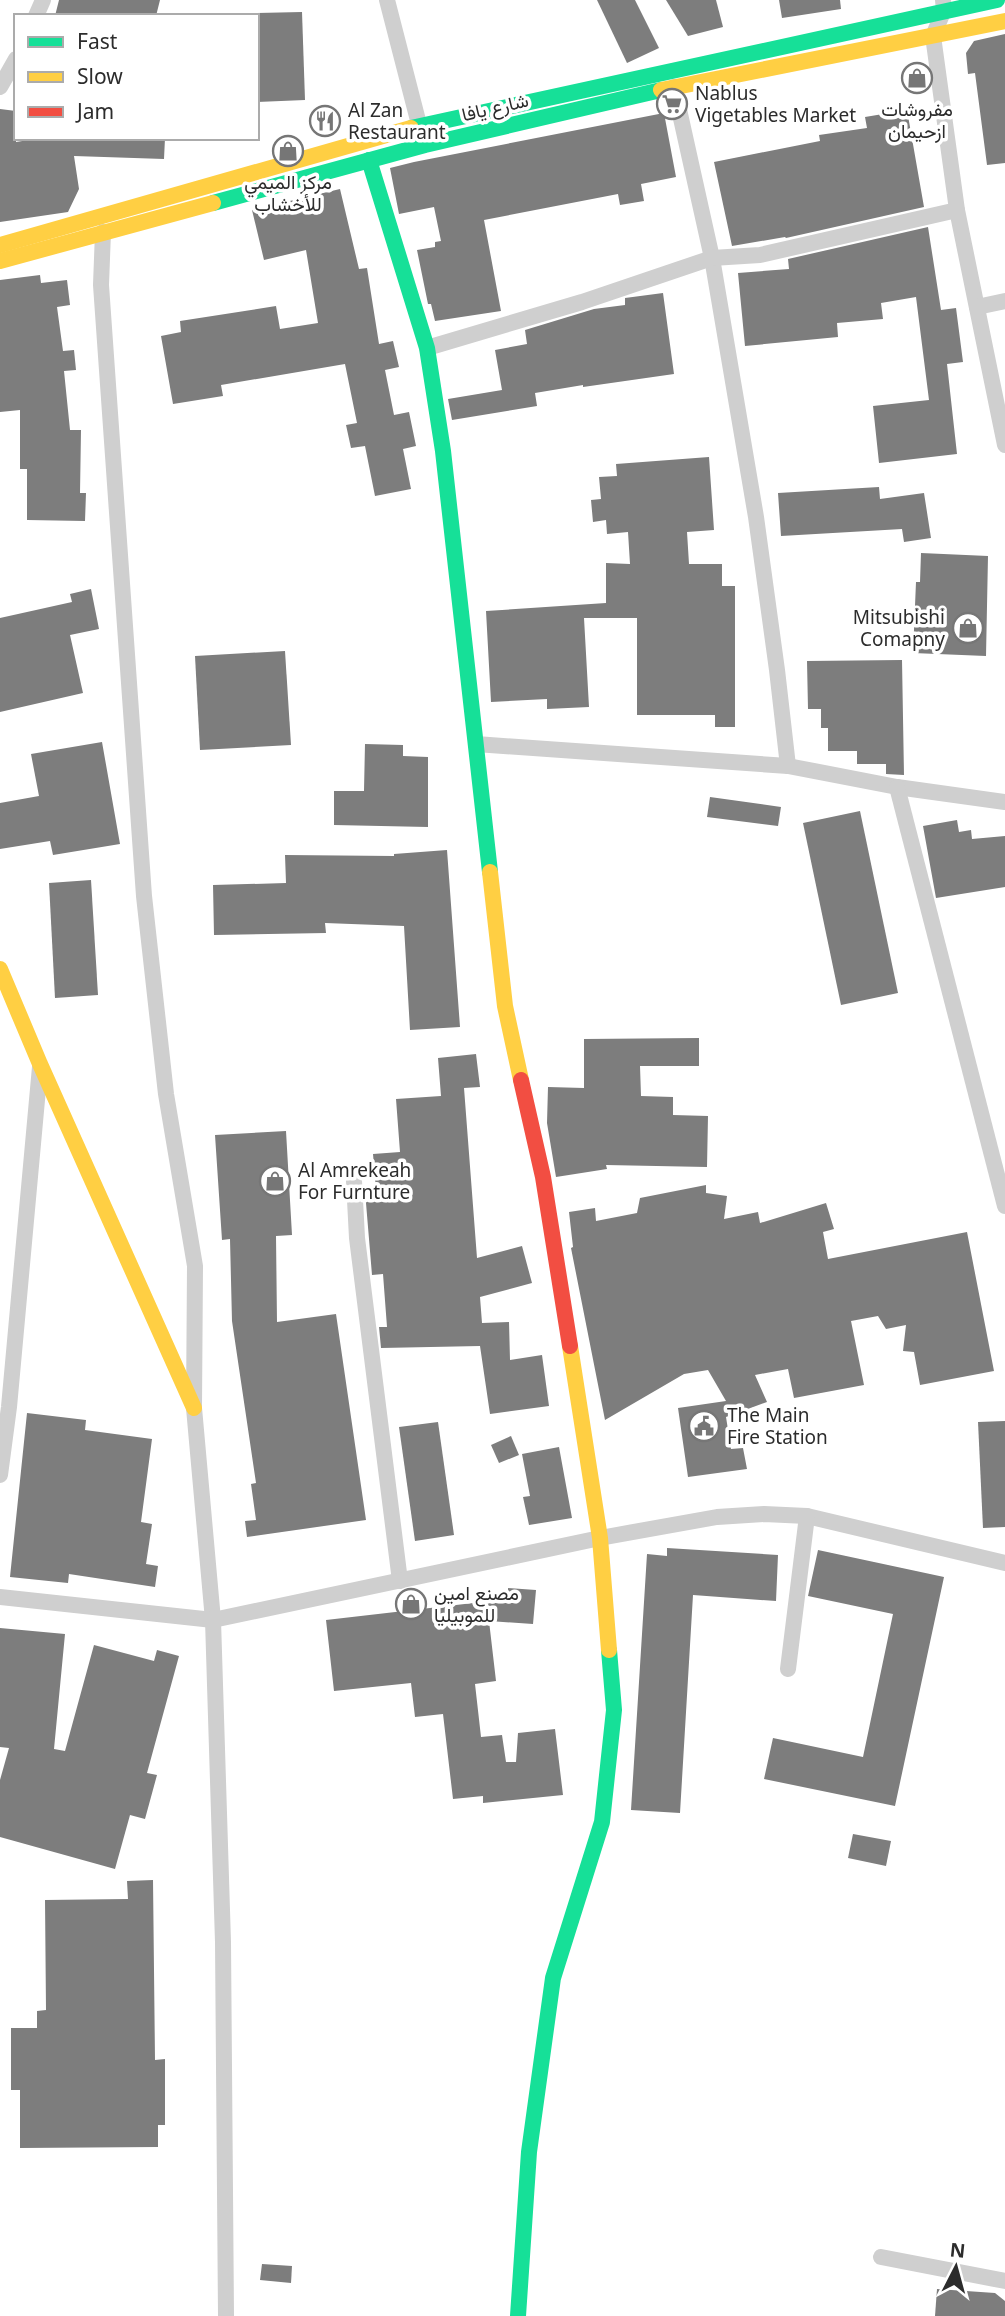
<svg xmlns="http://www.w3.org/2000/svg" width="1005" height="2316" viewBox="0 0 1005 2316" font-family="'Noto Sans',Vazirmatn,sans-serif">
	<rect width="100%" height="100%" fill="#fff"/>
	<g fill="#7d7d7d">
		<path d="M59 0H160L156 16H55Z"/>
		<path d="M597 0H635L659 48 627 63Z"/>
		<path d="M666 0H716L723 27 688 36Z"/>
		<path d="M779 0H840L841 9 782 18Z"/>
		<path d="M302 12 305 100 257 102V13Z"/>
		<path d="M1005 34V163L987 165 975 73 968 74 966 53 974 41Z"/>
		<path d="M0 109 16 111V142L41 138H165L164 159 74 156 79 189 68 212 0 222Z"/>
		<path d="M907 110 924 207 786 238 785 237 732 246 714 162 820 141 819 135 867 128 865 117Z"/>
		<path d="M664 113 676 177 641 184 644 201 620 205 618 194 484 220 501 311 435 321 431 304H428L417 250 435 247V242L441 241 434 207 399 214 390 168 414 162Z"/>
		<path d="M340 189 359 269 367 268 379 344 393 341 399 367 385 370 394 415 409 412 416 446 403 449 411 489 375 496 365 446 351 448 346 425 357 423 345 364 221 385 223 396 173 404 161 336 181 332 180 321 276 306 280 329 318 323 306 250 264 260 252 210Z"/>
		<path d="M928 227 941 310 956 308 963 362 947 364 957 454 879 463 873 406 929 400 916 297 881 303 883 319 837 323 838 337 745 346 738 273 789 269 788 259Z"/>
		<path d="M40 275 41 283 67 280 70 305 57 307 63 351 74 350 76 370 64 371 70 430H81L80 493H86L85 521 27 520V469H20V410L0 412V280Z"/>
		<path d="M663 293 674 374 583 387V385L535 393 537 406 452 420 448 399 502 390 495 350 527 344 525 330 594 309 625 305V298Z"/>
		<path d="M709 457 714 530 687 532 689 564H722V586H735V727H715V715H637V618H584L589 707 547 709V699L491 702 486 611 606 603V563L630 564 628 532 607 534 606 520 593 522 591 500 601 499 599 477 617 476 616 464Z"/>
		<path d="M879 487 880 499 924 493 931 538 904 542 902 529 781 536 778 493Z"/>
		<path d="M921 553 988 556 986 656 913 653 916 582H920Z"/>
		<path d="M91 589 99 629 70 635 83 693 0 712V618L72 602 70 594Z"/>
		<path d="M285 651 291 745 200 750 195 656Z"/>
		<path d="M902 660 904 775 886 774V764H857V751H828V728H821V709H808L807 661Z"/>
		<path d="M102 742 120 844 53 855 50 841 0 849V803L39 796 31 754Z"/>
		<path d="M365 744 403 745V756L428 757V827L334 825V791H364Z"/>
		<path d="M710 797 781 807 778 826 707 817Z"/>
		<path d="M860 811 898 993 841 1005 803 823Z"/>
		<path d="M957 820 959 832 971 830 972 839 1005 836V887L936 898 923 826Z"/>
		<path d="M447 850 460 1027 410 1030 404 926 325 923 326 933 214 935 213 885 286 883 285 855 394 856V854Z"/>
		<path d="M91 880 98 995 55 998 49 883Z"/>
		<path d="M699 1038V1066H640L641 1096 673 1097V1115L708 1116 707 1167 606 1165 607 1169 556 1177 547 1123 548 1087 584 1088V1039Z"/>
		<path d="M476 1054 480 1087 464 1088 477 1258 522 1246 532 1283 480 1297 482 1323 509 1322 510 1360 542 1355 549 1406 490 1414 480 1346 381 1348 379 1327H387L383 1274 372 1275 365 1191 376 1190 373 1154 400 1152 396 1099 441 1096 438 1058Z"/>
		<path d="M286 1131 292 1235 276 1236 277 1322 336 1314 366 1520 247 1537 245 1521 256 1520 251 1484 256 1483 232 1321 230 1239 222 1240 215 1135Z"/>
		<path d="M706 1185V1193L727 1196 724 1219 758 1212 760 1223 826 1203 834 1229 823 1232 828 1259 967 1232 994 1371 920 1385 914 1352 903 1351 906 1325 886 1329 878 1316 851 1321 864 1385 794 1398 788 1369 755 1375 767 1402 726 1417 731 1449 743 1448 747 1469 688 1477 678 1408 726 1401 708 1370 684 1374 605 1420 571 1248 573 1247 569 1212 595 1208 596 1221 637 1213 640 1198Z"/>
		<path d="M27 1413 86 1420 85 1430 152 1439 141 1522 152 1524 146 1564 158 1566 155 1587 69 1574 68 1583 10 1577Z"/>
		<path d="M1005 1421V1527L983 1528 978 1422Z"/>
		<path d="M438 1422 454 1535 415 1541 399 1427Z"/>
		<path d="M511 1436 519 1455 499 1463 491 1445Z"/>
		<path d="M559 1447 572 1518 529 1525 523 1497 530 1496 522 1454Z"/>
		<path d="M667 1548 778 1555 776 1601 693 1595 680 1813 631 1810 647 1554 667 1556Z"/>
		<path d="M818 1550 944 1577 895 1806 764 1779 773 1738 863 1757 893 1614 808 1596Z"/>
		<path d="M508 1588 536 1590 533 1624 489 1621 496 1681 475 1684 481 1737 502 1735 506 1762H516L518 1733 555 1729 563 1795 483 1803V1796L453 1799 443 1714 415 1717 411 1683 334 1691 326 1620 508 1599Z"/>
		<path d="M0 1628 65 1634 54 1749 65 1751 94 1645 154 1661 157 1650 179 1656 147 1773 157 1775 145 1819 130 1815 115 1869 0 1837V1780L9 1748 0 1747Z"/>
		<path d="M853 1834 891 1841 886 1866 848 1858Z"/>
		<path d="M153 1880 155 2060 165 2059V2125H158V2147L20 2148V2090H11V2028H37V2011L46 2010 45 1900 128 1899 127 1881Z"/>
		<path d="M262 2264 292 2266 291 2283 260 2280Z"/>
		<path d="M937 2289 995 2293 1005 2301V2316H935Z"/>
	</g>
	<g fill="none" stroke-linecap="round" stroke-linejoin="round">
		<g stroke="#cfcfcf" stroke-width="16">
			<path d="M387 0 422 136"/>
			<path d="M36 16 43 0"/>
			<path d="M0 87 16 59"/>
			<path d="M674 87 712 258 756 517 777 670 788 766"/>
			<path d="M957 210 1005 445"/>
			<path d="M103 232 101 285 144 896 166 1094 195 1266 194 1408 213 1620 223 1942 226 2316"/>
			<path d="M977 307 1005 301"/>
			<path d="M427 348 582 302 712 258 760 255 957 210 933 36 944 10 943 0"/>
			<path d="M476 744 788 766 897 787 1005 802"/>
			<path d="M897 787 1005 1206"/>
			<path d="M354 1181 357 1238 400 1581"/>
			<path d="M0 1475 9 1407 40 1067"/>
			<path d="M0 1597 213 1620 600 1538 717 1517 764 1514 807 1516 1005 1563"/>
			<path d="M788 1669 807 1516"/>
			<path d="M881 2257 1005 2281"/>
		</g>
		<g stroke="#16e098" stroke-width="16">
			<path d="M411 128 997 0"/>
			<path d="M369 160 427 348 443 451 490 872"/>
			<path d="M213 203 425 145 661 90"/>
			<path d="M518 2316 529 2152 553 1978 602 1822 614 1710 609 1650"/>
		</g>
		<g stroke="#ffcf43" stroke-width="16">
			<path d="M661 90 1005 21"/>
			<path d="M0 245 411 128"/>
			<path d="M0 261 213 203"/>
			<path d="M490 872 505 1006 521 1080"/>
			<path d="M0 969 40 1064 194 1408"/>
			<path d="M570 1346 600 1538 609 1650"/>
		</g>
		<path stroke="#f24e42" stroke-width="16" d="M521 1080 543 1177 570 1346"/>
	</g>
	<defs>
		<g id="shop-ring" transform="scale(1.575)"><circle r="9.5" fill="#fff" stroke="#767676" stroke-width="1.5"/><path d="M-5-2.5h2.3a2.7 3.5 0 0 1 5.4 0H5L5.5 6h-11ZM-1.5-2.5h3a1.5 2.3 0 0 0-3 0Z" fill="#767676"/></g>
		<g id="supermarket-ring" transform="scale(1.575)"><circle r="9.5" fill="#fff" stroke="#767676" stroke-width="1.5"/><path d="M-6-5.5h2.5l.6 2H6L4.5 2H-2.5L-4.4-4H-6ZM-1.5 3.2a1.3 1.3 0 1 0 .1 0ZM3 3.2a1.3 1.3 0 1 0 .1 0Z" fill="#767676"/></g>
		<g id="restaurant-ring" transform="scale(1.575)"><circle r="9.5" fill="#fff" stroke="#767676" stroke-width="1.5"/><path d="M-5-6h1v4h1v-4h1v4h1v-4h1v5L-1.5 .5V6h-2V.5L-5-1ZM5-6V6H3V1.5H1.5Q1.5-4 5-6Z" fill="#767676"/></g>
		<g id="civic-ring" transform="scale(1.575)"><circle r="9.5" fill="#fff" stroke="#767676" stroke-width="1.5"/><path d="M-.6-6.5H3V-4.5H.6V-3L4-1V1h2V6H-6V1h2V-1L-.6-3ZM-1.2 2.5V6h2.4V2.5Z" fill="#767676"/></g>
	</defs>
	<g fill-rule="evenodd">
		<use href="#shop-ring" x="917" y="78"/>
		<use href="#supermarket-ring" x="672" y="104"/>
		<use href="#restaurant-ring" x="325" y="121"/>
		<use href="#shop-ring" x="288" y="151"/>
		<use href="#shop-ring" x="968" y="628"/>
		<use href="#shop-ring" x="275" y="1181"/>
		<use href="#civic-ring" x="704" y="1426"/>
		<use href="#shop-ring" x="411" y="1604"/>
	</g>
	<g text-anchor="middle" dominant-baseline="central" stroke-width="7" stroke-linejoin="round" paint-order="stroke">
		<g font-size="19" fill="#2c2c2c" stroke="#fff" text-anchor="start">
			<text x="695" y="93">Nablus<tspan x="695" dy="22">Vigetables Market</tspan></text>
			<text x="917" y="109" text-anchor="middle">مفروشات<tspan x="917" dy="22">ازحيمان</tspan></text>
			<text x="348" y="110">Al Zan<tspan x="348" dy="22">Restaurant</tspan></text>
			<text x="288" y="182" text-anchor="middle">مركز الميمي<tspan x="288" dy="22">للأخشاب</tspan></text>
			<text x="945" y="617" text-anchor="end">Mitsubishi<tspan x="945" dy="22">Comapny</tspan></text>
			<text x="298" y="1170">Al Amrekeah<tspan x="298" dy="22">For Furnture</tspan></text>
			<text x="727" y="1415">The Main<tspan x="727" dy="22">Fire Station</tspan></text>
			<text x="434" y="1593">مصنع امين<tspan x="434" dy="22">للموبيليا</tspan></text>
		</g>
		<g font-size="19" fill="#2c2c2c" stroke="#fff">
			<text transform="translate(495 107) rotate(-13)">شارع يافا</text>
		</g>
	</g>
	<rect x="14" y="14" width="245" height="126" fill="#ffffff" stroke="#ababab" stroke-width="2"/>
	<rect x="28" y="37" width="35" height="10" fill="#16e098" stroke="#ababab" stroke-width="2"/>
	<text x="77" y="49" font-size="21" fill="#2c2c2c">Fast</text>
	<rect x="28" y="72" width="35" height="10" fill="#ffcf43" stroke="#ababab" stroke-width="2"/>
	<text x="77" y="84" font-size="21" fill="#2c2c2c">Slow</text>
	<rect x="28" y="107" width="35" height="10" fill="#f24e42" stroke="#ababab" stroke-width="2"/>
	<text x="77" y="119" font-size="21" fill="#2c2c2c">Jam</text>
	<g transform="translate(956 2267) rotate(6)" stroke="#ffffff" stroke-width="5" paint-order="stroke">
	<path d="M0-5L12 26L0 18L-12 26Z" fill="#2c2c2c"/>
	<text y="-10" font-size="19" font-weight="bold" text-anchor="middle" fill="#2c2c2c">N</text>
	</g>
</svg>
